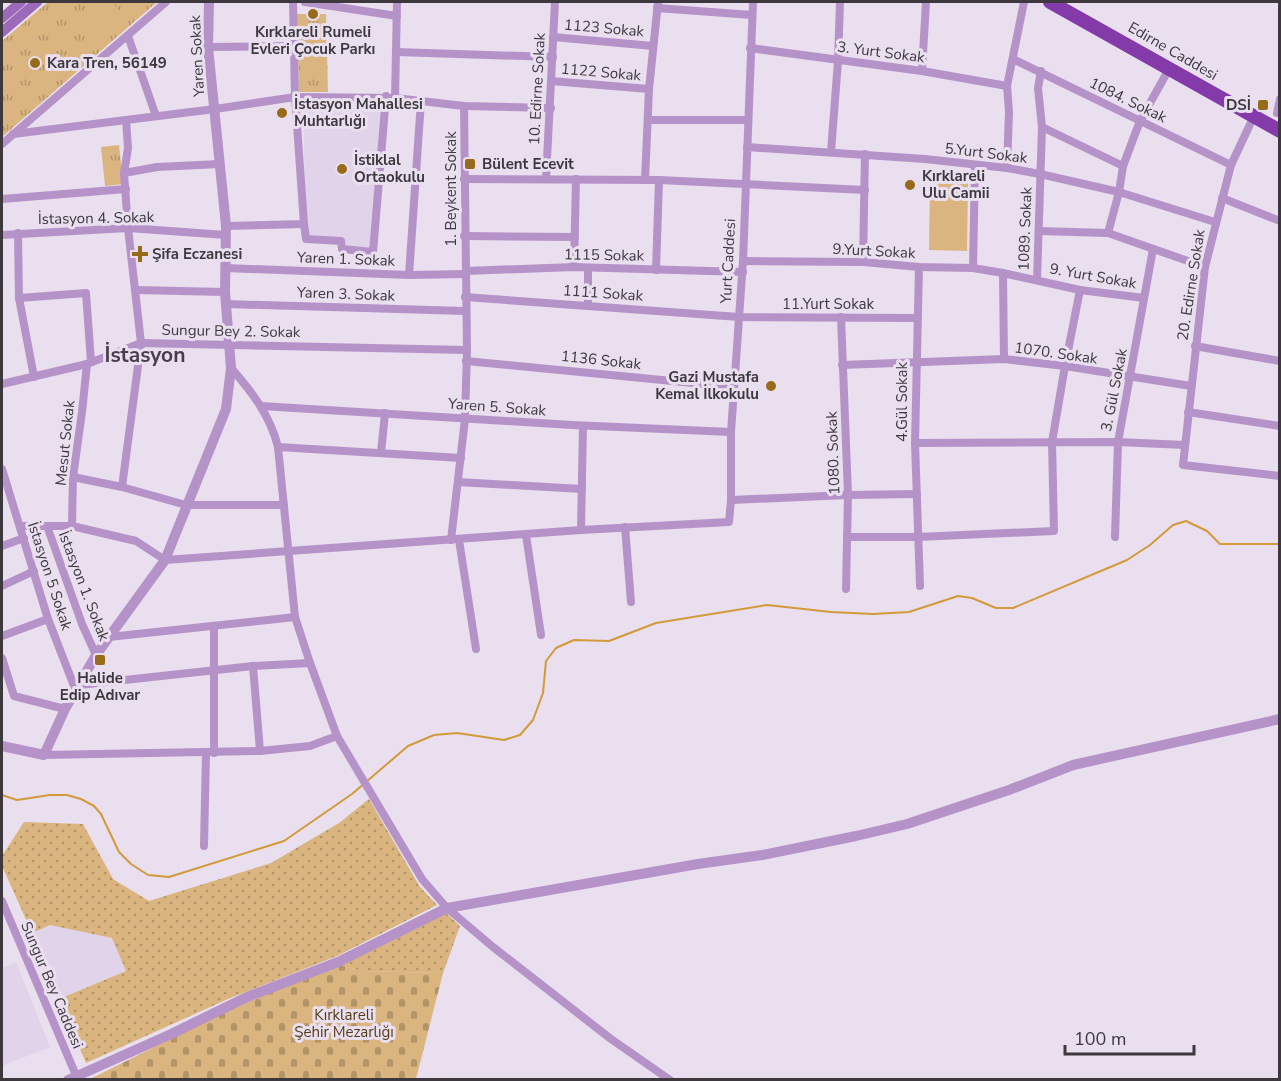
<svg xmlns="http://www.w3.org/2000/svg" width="1281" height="1081" viewBox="0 0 1281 1081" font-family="'Nunito Sans',sans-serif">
	<defs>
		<pattern id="grass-dots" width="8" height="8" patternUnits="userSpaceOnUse" patternTransform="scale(1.5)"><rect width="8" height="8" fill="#dab57f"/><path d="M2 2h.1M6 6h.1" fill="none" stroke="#b29469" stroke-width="1.8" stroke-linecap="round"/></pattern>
		<pattern id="cemetery-stones" width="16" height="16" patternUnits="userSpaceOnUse" patternTransform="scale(1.5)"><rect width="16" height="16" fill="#dab57f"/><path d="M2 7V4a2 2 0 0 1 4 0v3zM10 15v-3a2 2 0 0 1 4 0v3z" fill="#b29469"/></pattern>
		<pattern id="park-tufts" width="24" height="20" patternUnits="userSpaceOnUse" patternTransform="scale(1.5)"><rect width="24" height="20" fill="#dab57f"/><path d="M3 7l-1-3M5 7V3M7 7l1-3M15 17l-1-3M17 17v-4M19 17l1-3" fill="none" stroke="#b29469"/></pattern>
	</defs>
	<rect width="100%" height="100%" fill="#e9dfef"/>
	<g fill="#e1d3ea">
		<path d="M303 97 385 98 373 252 342 249 341 242 306 239Z"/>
		<path d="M50 925 113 938 126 971 59 999 32 933Z"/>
		<path d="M16 962 50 1047 2 1066V968Z"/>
	</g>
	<g fill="url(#grass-dots)">
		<path d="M369 799 420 887 437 905 337 956 228 999 86 1063 59 999 126 971 112 938 50 925 32 933 2 866V856L24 822 83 824 113 879 149 901 271 863 339 823Z"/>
		<path d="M445 912 460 926 443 973 362 971 340 965Z"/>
	</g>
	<path fill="url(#cemetery-stones)" d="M340 965 362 971 443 973 416 1079 88 1080 233 1008Z"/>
	<g fill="url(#park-tufts)">
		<path d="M48 2H157L2 137V41Z"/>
		<path d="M297 14H326L328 92H299Z"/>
		<path d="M119 145 123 184 105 186 101 147Z"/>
	</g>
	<g fill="#dab57f">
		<path d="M109 2H112L122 14 94 36 84 23Z"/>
		<path d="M930 182H968L967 251 929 250Z"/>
	</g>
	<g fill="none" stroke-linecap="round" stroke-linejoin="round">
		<path stroke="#d39a3a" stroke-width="2" d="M2 795 17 800 50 795H67L81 799 94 806 101 814 119 852 131 864 148 875 169 877 284 841 352 794 408 746 434 735 457 733 504 740 520 735 533 720 543 693 546 661 556 648 574 640 609 641 656 623 767 605 831 612 873 614 909 612 958 596 972 598 996 608H1013L1127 560 1150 545 1173 525 1186 521 1207 531 1220 544H1280"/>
		<g stroke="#b593c8" stroke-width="8">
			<path d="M305 2 397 16"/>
			<path d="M657 8 752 15"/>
			<path d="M128 36 156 116"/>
			<path d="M553 37 653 46"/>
			<path d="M208 47 293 46"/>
			<path d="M750 48 922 71 1007 86"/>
			<path d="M396 52 553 57"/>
			<path d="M1013 59 1231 165"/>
			<path d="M922 71 926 2"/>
			<path d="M551 81 649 89"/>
			<path d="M395 98 397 2"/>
			<path d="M1277 113 1280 99"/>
			<path d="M1254 116 1231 165 1205 267 1183 465 1280 476"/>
			<path d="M649 120H748"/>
			<path d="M1042 127 1123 166"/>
			<path d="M13 134 215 109 295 97 395 98 464 106 551 108"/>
			<path d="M2 144 166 2"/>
			<path d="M747 147 925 159 1007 168 1040 174 1119 192 1215 222"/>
			<path d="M831 152 838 61 840 2"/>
			<path d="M1007 168 1009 112 1007 86 1024 2"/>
			<path d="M124 173 157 167 220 164"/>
			<path d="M464 179 659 180 865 190"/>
			<path d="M546 179 555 2"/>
			<path d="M645 180 649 89 658 2"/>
			<path d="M1222 198 1280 221"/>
			<path d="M2 199 126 189"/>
			<path d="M304 224 306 239 341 241 342 249 373 252 386 96"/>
			<path d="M226 226 304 224 295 97 293 2"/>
			<path d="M1039 231 1108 233 1205 267"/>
			<path d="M18 233 19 298 34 377"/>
			<path d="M1108 233 1119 192 1123 166 1140 121 1169 69"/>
			<path d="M2 235 128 228 226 235"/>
			<path d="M464 236 575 237"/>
			<path d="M743 261 863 262 919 267 973 268 1003 273 1080 290 1144 298"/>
			<path d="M863 262 865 154"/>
			<path d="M574 267 576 179"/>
			<path d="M919 267 915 443 920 586"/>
			<path d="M225 268 409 275 466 274"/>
			<path d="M973 268 975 166"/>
			<path d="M656 270 659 180"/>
			<path d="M466 271 574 267 743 272"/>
			<path d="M1003 273 1004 359"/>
			<path d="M409 275 421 101"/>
			<path d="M1037 280 1042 127 1038 88 1041 71"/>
			<path d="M135 290 225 292"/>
			<path d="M465 297 739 317 916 318"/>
			<path d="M19 298 86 293 91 362"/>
			<path d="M226 304 465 311"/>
			<path d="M588 306V268"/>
			<path d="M841 317 848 495 846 589"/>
			<path d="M1195 346 1280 361"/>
			<path d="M466 361 734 387"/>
			<path d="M842 365 1004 359 1065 366 1191 386"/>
			<path d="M231 368C252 392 270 415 278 447L295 617 310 663 337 736 422 879 447 908 493 947 611 1039 670 1080"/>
			<path d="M2 384 87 364 141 343 467 350"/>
			<path d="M261 406 572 425 731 432"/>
			<path d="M1188 412 1280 426"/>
			<path d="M583 426 581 530 729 522 731 500V432L743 261 753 2"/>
			<path d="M915 443 1118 442 1185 445"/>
			<path d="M278 447 461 458"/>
			<path d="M381 453 385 413"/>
			<path d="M2 469 48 619 76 691"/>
			<path d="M73 477 122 487 186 505H284"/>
			<path d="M458 482 582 489"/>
			<path d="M122 487 141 343 128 228 124 173 128 148 126 120"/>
			<path d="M731 500 848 495 917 494"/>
			<path d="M20 526H72L136 541 165 560 581 530"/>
			<path d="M47 526 82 624 96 655"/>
			<path d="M72 526 73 477 82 412 87 364"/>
			<path d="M625 527 631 602"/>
			<path d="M526 535 541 635"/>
			<path d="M847 537H918L1054 531 1052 442 1065 366 1080 290"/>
			<path d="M1115 537 1118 442 1153 249"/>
			<path d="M451 540 465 419 467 350 464 106"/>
			<path d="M459 540 476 649"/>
			<path d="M2 546 24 538"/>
			<path d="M2 586 34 571"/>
			<path d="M2 636 48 619"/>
			<path d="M109 637 295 617"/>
			<path d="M2 658 14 696 65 709"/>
			<path d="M253 666 260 751"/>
			<path d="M79 685 253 666 310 663"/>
			<path d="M214 753V626"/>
			<path d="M44 755 260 751 310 746 337 736"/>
			<path d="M204 846 206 753"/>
			<path d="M2 901 78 1080"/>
		</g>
		<g stroke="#b593c8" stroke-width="10">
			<path d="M2 746 44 755 65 709 96 655 165 560 226 409 231 368 225 292 226 226 208 47 209 2"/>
			<path d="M68 1080 169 1035 247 997 338 962 447 908 698 864 762 855 856 836 907 824 1009 790 1073 765 1280 719"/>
		</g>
		<g stroke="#9d6ab9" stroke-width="10">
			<path d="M2 18 21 2"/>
			<path d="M2 32 37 2"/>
		</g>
		<path stroke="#843aa8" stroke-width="14" d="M1050 2 1280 131"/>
	</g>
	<g fill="#986b1a" stroke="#e9dfef" stroke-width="2">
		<circle cx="313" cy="14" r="6"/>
		<circle cx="35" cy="63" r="6"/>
		<rect x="1257" y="99" width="12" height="12" rx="3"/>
		<circle cx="282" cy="113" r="6"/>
		<rect x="464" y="158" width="12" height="12" rx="3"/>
		<circle cx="342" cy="169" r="6"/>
		<circle cx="910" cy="185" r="6"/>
		<path d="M137 245h6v6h6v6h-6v6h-6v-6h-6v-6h6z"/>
		<circle cx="771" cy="386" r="6"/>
		<rect x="94" y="654" width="12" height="12" rx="3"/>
	</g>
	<g text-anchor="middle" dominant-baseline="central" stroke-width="6" stroke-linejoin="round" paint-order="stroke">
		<g font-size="15" fill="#3c383e" stroke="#e9dfef">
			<text transform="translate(604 28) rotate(5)">1123 Sokak</text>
			<text transform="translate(1173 51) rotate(30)">Edirne Caddesi</text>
			<text transform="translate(881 52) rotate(7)">3. Yurt Sokak</text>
			<text transform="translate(197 56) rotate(-93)">Yaren Sokak</text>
			<text transform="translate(601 72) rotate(5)">1122 Sokak</text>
			<text transform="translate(537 89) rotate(-87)">10. Edirne Sokak</text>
			<text transform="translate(1128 100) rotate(26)">1084. Sokak</text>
			<text transform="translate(986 153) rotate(7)">5.Yurt Sokak</text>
			<text transform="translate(451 189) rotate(-90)">1. Beykent Sokak</text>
			<text transform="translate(96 218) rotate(-1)">İstasyon 4. Sokak</text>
			<text transform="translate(1025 229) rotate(-88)">1089. Sokak</text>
			<text transform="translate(874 251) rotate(3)">9.Yurt Sokak</text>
			<text transform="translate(604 255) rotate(1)">1115 Sokak</text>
			<text transform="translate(346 259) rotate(2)">Yaren 1. Sokak</text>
			<text transform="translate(728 261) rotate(-87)">Yurt Caddesi</text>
			<text transform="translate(1093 276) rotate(10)">9. Yurt Sokak</text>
			<text transform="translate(1191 285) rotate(-81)">20. Edirne Sokak</text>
			<text transform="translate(603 293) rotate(4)">1111 Sokak</text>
			<text transform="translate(346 294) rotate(2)">Yaren 3. Sokak</text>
			<text x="828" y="304">11.Yurt Sokak</text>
			<text transform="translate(231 331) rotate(1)">Sungur Bey 2. Sokak</text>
			<text transform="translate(1056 353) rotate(8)">1070. Sokak</text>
			<text transform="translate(601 360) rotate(6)">1136 Sokak</text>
			<text transform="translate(1114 390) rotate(-79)">3. Gül Sokak</text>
			<text transform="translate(902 402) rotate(-90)">4.Gül Sokak</text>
			<text transform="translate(497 407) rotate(4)">Yaren 5. Sokak</text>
			<text transform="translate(65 443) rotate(-84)">Mesut Sokak</text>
			<text transform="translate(833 453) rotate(-92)">1080. Sokak</text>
			<text transform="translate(50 576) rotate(72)">İstasyon 5 Sokak</text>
			<text transform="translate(84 586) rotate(69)">İstasyon 1. Sokak</text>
			<text transform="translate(52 985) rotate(67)">Sungur Bey Caddesi</text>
		</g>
		<g font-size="15" font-weight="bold" fill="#3c383e" stroke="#e9dfef" text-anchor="start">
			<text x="313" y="32" text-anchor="middle">Kırklareli Rumeli<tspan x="313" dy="17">Evleri Çocuk Parkı</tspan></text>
			<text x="47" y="63">Kara Tren, 56149</text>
			<text x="294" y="104">İstasyon Mahallesi<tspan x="294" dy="17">Muhtarlığı</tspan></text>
			<text x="1251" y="105" text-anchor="end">DSİ</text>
			<text x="354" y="160">İstiklal<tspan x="354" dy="17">Ortaokulu</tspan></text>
			<text x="482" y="164">Bülent Ecevit</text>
			<text x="922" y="176">Kırklareli<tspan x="922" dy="17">Ulu Camii</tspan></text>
			<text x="152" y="254">Şifa Eczanesi</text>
			<text x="759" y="377" text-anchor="end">Gazi Mustafa<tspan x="759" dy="17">Kemal İlkokulu</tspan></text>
			<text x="100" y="678" text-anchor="middle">Halide<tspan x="100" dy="17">Edip Adıvar</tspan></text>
		</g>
		<g font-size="15" fill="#533c15" stroke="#e9dfef">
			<text x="344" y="1015">Kırklareli<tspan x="344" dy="17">Şehir Mezarlığı</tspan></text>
		</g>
		<g font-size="21" font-weight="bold" fill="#473f4c" stroke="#e9dfef">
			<text x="145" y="355">İstasyon</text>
		</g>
	</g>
	<rect width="1281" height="1081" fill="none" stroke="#3c383e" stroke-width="6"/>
	<path d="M1065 1045v9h129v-9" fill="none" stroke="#3c383e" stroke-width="3"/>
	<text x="1074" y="1045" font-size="18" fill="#3c383e" stroke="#e9dfef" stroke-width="4.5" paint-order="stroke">100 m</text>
</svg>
